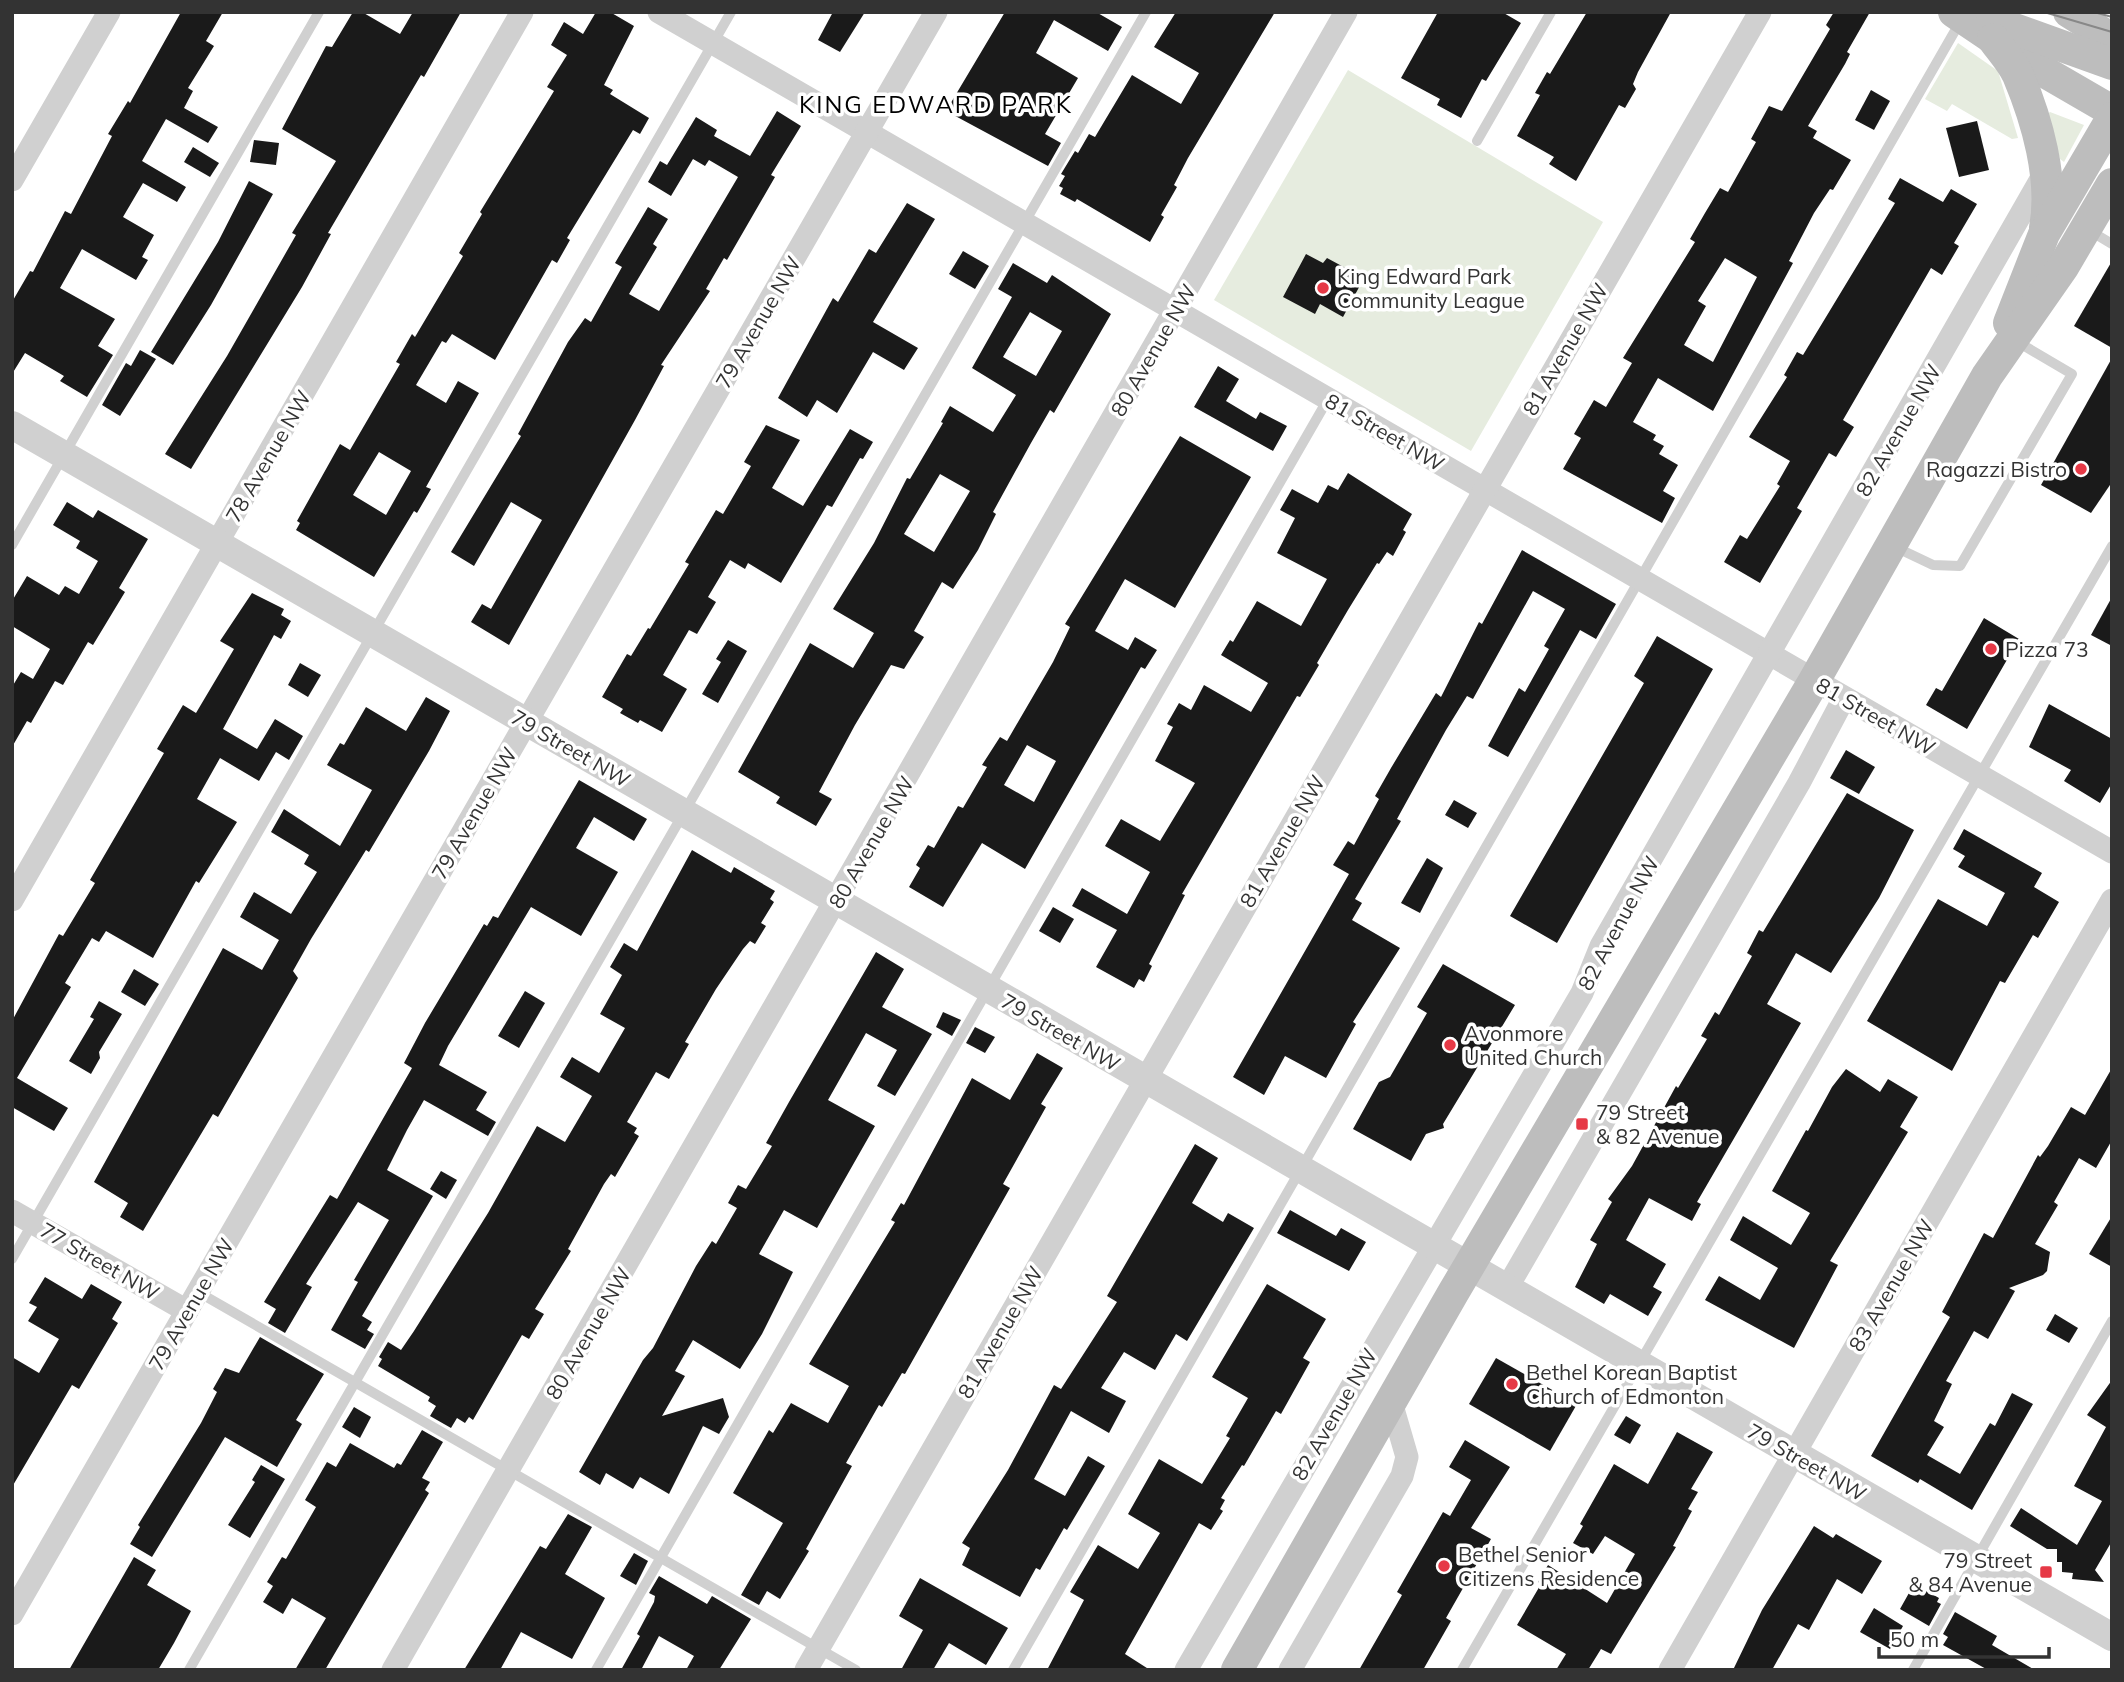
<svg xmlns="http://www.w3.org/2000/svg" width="2124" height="1682" viewBox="0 0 2124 1682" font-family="Mulish,sans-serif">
	<rect width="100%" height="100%" fill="#fff"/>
	<g fill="#e6ecdf">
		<path d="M1958 43 1998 71 2018 138 2012 139 1952 104 1947 111 1925 99Z"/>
		<path d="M1348 70 1603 222 1471 451 1214 300Z"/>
		<path d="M2050 112 2084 125 2064 162 2060 159 2047 114Z"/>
	</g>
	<g fill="#1a1a1a" fill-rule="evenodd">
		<path d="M181 12H223L206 41 214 46 188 88 193 91 184 108 218 127 208 143 166 119 142 161 186 187 177 202 143 183 123 217 154 235 142 257 148 260 136 280 82 249 60 288 115 319 98 346 113 355 87 397 60 381 64 376 25 353 12 374V302L30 271 33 272 65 211 71 214 112 136 108 134 128 101 130 103Z"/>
		<path d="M353 12H362L400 34 413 12H461L424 77 421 75 378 148 328 233 331 234 302 287 191 469 165 454 227 356 296 235 292 233 336 161 282 129 326 46 332 47Z"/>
		<path d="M596 12H610L634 26 604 85 613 90 610 94 649 118 640 134 633 130 567 238 570 240 557 263 552 260 495 360 452 334 446 343 442 341 416 385 446 403 458 381 479 393 426 487 431 489 417 513 414 511 374 577 296 530 300 523 297 521 340 444 350 450 400 364 396 362 412 334 415 337 463 256 459 253 482 214 480 212 554 91 547 87 567 55 551 45 564 22 583 34ZM379 452 411 471 386 515 353 495Z"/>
		<path d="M833 12H865L840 52 818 40Z"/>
		<path d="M1005 12H1096L1122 27 1108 51 1054 20 1036 53 1078 78 1045 134 1061 143 1048 166 946 111Z"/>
		<path d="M1176 12H1275L1188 158 1174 185 1177 187 1161 215 1164 217 1150 242 1077 199 1075 202 1060 194 1063 188 1059 186 1065 176 1061 174 1075 151 1078 153 1089 134 1095 137 1132 75 1181 104 1199 73 1154 47Z"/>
		<path d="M1438 12H1502L1521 23 1486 81 1482 79 1461 118 1437 105 1440 99 1401 78Z"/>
		<path d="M1587 12H1671L1638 72 1633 84 1636 89 1625 108 1619 105 1576 181 1549 164 1554 157 1517 136 1540 95 1535 93 1547 72 1550 74Z"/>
		<path d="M1834 12H1870L1847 52 1850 54 1845 64 1808 126 1817 131 1813 138 1851 160 1833 190 1830 189 1814 213 1789 261 1793 263 1713 411 1658 378 1633 422 1656 435 1653 440 1664 446 1659 454 1678 465 1663 491 1675 498 1662 523 1563 469 1581 438 1574 434 1594 400 1606 407 1632 363 1623 358 1695 242 1690 239 1705 213 1720 188 1728 192 1756 142 1751 139 1769 106 1782 111 1830 29 1826 25ZM1725 258 1757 277 1713 362 1684 345 1706 306 1698 301Z"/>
		<path d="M1871 90 1890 101 1874 130 1855 120Z"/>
		<path d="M777 111 801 126 771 175 775 177 727 260 724 258 706 289 710 291 661 365 664 366 635 420 509 645 471 622 482 604 491 609 542 520 511 502 474 566 451 552 521 436 518 434 568 342 585 318 591 322 622 267 615 263 648 207 668 219 653 244 657 247 629 294 659 311 738 177 709 160 705 166 693 159 671 196 648 182 660 161 667 165 696 117 717 130 714 136 750 156Z"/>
		<path d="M1977 121 1989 170 1959 177 1946 128Z"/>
		<path d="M254 140 279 143 276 165 250 162Z"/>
		<path d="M193 147 219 163 210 177 184 162Z"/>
		<path d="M1900 178 1943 202 1951 189 1977 204 1954 243 1959 246 1942 275 1931 268 1843 420 1854 427 1836 457 1829 453 1797 508 1802 511 1760 583 1724 562 1740 535 1747 539 1780 486 1777 484 1790 461 1749 437 1787 377 1784 375 1797 352 1803 355 1895 203 1888 199Z"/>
		<path d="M249 181 273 194 211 305 173 365 151 352 218 242Z"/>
		<path d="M907 203 935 219 873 322 918 348 904 370 873 352 837 413 817 400 807 417 778 398 833 298 838 302 869 249 876 253Z"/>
		<path d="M963 251 989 266 975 289 949 274Z"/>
		<path d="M1306 254 1323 263 1327 258 1364 278 1343 317 1320 304 1315 314 1283 297Z"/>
		<path d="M2112 261V348L2074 326Z"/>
		<path d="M1013 263 1047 283 1052 275 1111 314 1054 413 1050 410 1031 443 993 512 996 514 978 550 953 589 942 582 914 631 924 637 904 669 891 665 855 725 819 792 832 799 816 826 776 803 780 797 738 772 810 643 853 668 874 633 833 609 874 543 907 478 910 479 943 423 941 422 950 406 993 432 1016 395 972 368 1012 297 998 289ZM1030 312 1062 331 1036 376 1003 357ZM940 474 970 491 934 552 904 534Z"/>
		<path d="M140 350 156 359 120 416 102 405 126 363 131 366Z"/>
		<path d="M2112 358V482L2091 513 2041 485Z"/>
		<path d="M1218 366 1239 379 1226 401 1256 419 1260 412 1287 426 1273 451 1194 407Z"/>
		<path d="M766 425 800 440 772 488 803 506 850 429 873 442 863 459 860 458 832 507 827 505 781 583 748 563 745 569 730 560 708 597 716 602 697 634 689 630 663 675 687 689 662 732 640 720 638 723 620 713 623 709 602 697 627 654 631 656 648 628 650 629 689 564 685 562 716 510 723 514 751 466 744 462Z"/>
		<path d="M1180 436 1251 477 1175 608 1125 579 1095 631 1128 650 1135 637 1157 650 1145 669 1141 667 1025 869 982 843 943 907 909 887 920 868 916 865 928 845 934 848 958 806 963 808 987 767 982 765 1000 737 1007 741 1053 662 1070 627 1065 624ZM1027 745 1056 761 1034 802 1004 785Z"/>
		<path d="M1348 473 1412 514 1403 530 1406 532 1393 556 1387 552 1379 564 1377 563 1348 610 1317 663 1319 665 1300 697 1297 696 1182 894 1185 895 1149 964 1152 966 1144 982 1139 979 1134 988 1096 967 1117 930 1072 906 1082 888 1127 914 1150 872 1105 846 1121 819 1160 841 1195 783 1155 761 1173 727 1167 724 1179 703 1191 710 1204 685 1251 712 1268 683 1221 655 1230 640 1233 642 1257 601 1301 626 1327 579 1277 553 1295 518 1280 510 1292 489 1318 503 1328 485 1338 490Z"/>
		<path d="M67 502 93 518 98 510 148 539 119 588 125 592 93 645 88 642 63 685 55 681 31 723 27 721 12 747V687L21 672 33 679 50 649 12 626V601L27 576 59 595 65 586 79 594 98 561 76 548 80 541 53 525Z"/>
		<path d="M1522 550 1616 604 1596 639 1580 630 1508 757 1488 746 1519 688 1525 692 1549 649 1544 646 1565 609 1533 591 1473 699 1467 696 1446 730 1397 819 1401 821 1355 899 1362 903 1352 920 1400 948 1353 1022 1356 1024 1326 1078 1285 1056 1264 1095 1233 1077 1349 874 1333 865 1348 841 1354 845 1379 799 1375 796 1391 768 1436 693 1441 697 1479 622 1482 624Z"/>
		<path d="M252 593 284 609 281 615 291 621 281 639 274 635 223 729 257 749 275 719 303 736 289 760 276 752 259 781 220 758 197 799 237 822 199 883 196 881 153 958 106 931 99 942 92 938 65 983 71 987 17 1078 68 1108 54 1131 12 1107V1021L59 934 63 936 95 883 90 880 164 753 157 749 183 705 196 713 234 649 220 641Z"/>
		<path d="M2112 597V646L2091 635Z"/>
		<path d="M1984 618 2019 639 1967 729 1926 705 1936 688 1942 691Z"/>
		<path d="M1657 636 1713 669 1557 943 1510 916 1644 683 1634 676Z"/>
		<path d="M728 640 747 651 718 703 702 694 721 662 716 659Z"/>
		<path d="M300 663 321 675 308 697 288 685Z"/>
		<path d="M426 697 450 711 429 751 369 852 366 850 311 939 293 971 298 978 218 1117 213 1114 143 1231 120 1217 128 1203 94 1182 223 948 262 970 279 940 240 917 254 892 291 914 317 872 304 864 309 855 271 832 284 809 340 846 372 790 327 765 340 743 344 745 366 707 406 731Z"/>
		<path d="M2049 704 2112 739V783L2100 803 2064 781 2071 770 2029 747Z"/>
		<path d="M1846 750 1875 767 1859 794 1830 778Z"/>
		<path d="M579 780 647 819 634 841 594 817 576 848 618 872 581 936 531 907 448 1046 439 1065 487 1092 476 1110 496 1122 488 1136 424 1100 407 1130 387 1170 433 1196 362 1316 372 1322 367 1330 374 1334 365 1349 331 1330 358 1282 354 1280 389 1220 358 1202 306 1284 312 1287 285 1333 268 1323 276 1309 264 1302 330 1195 337 1199 412 1068 404 1063 425 1023 484 924 487 926 493 916 498 918Z"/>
		<path d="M1847 793 1914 830 1879 898 1831 973 1796 953 1767 1004 1801 1023 1697 1202 1701 1204 1692 1221 1649 1198 1626 1240 1666 1264 1653 1287 1662 1292 1648 1316 1610 1294 1604 1304 1575 1287 1597 1244 1590 1240 1612 1202 1608 1199 1632 1166 1676 1086 1678 1088 1707 1039 1701 1036 1715 1012 1719 1015 1752 956 1747 953 1759 930 1763 932Z"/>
		<path d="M1454 800 1477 813 1468 828 1445 815Z"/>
		<path d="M1964 829 2042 873 2034 887 2059 902 2038 938 2033 935 2005 983 2000 981 1952 1071 1867 1021 1938 899 1987 926 2005 893 1958 867 1965 856 1953 849Z"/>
		<path d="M692 850 731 873 734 867 775 891 770 899 774 902 761 923 766 926 755 944 750 941 743 949 716 989 685 1042 689 1044 669 1079 656 1072 627 1122 637 1128 634 1133 639 1136 615 1177 611 1174 604 1184 568 1249 571 1251 535 1309 544 1314 529 1339 522 1335 473 1420 469 1417 465 1423 457 1418 451 1428 430 1416 436 1406 428 1401 430 1397 378 1366 382 1359 379 1357 388 1342 401 1350 414 1331 488 1213 537 1126 565 1142 592 1096 560 1077 572 1057 599 1073 625 1028 600 1014 622 975 610 967 624 943 637 951Z"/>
		<path d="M1427 858 1443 868 1420 913 1401 903Z"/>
		<path d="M1053 907 1074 919 1060 943 1039 931Z"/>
		<path d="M876 952 904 969 882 1007 932 1034 895 1096 877 1086 897 1050 866 1033 828 1100 875 1126 817 1228 784 1210 759 1254 793 1272 762 1334 740 1369 693 1340 675 1371 685 1376 662 1416 723 1398 729 1417 719 1434 703 1426 669 1494 640 1477 633 1489 606 1473 600 1485 579 1472 643 1360 653 1348 696 1266 712 1241 716 1244 737 1208 728 1203 738 1185 746 1189 772 1146 766 1143 789 1102Z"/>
		<path d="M1443 964 1515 1005 1443 1124 1444 1128 1426 1134 1411 1161 1353 1129 1379 1082 1390 1077 1427 1013 1417 1007Z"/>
		<path d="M134 969 159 984 145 1006 121 992Z"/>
		<path d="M525 991 545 1003 519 1048 498 1036Z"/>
		<path d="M99 1001 122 1014 99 1052 100 1058 91 1074 69 1061 94 1019 90 1017Z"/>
		<path d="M943 1012 961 1020 952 1036 936 1027Z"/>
		<path d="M975 1027 995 1037 985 1053 966 1043Z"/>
		<path d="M1037 1053 1063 1068 1041 1104 1046 1107 1003 1184 1010 1188 905 1374 902 1373 882 1407 879 1405 846 1463 852 1466 806 1549 809 1551 780 1599 767 1591 759 1605 741 1595 783 1523 733 1493 769 1430 773 1433 791 1403 828 1423 849 1386 809 1364 895 1222 891 1220 901 1203 904 1205 972 1078 1010 1100Z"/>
		<path d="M2112 1068V1140L2096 1168 2079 1158 2054 1202 2058 1205 2035 1244 2050 1252 2047 1271 2043 1275 2009 1288 2015 1291 1988 1339 1974 1331 1946 1381 1952 1384 1934 1421 1944 1427 1927 1455 1960 1474 1990 1423 1995 1426 2012 1393 2033 1404 1972 1510 1920 1479 1918 1483 1871 1456 1950 1317 1942 1312 1984 1233 1993 1238 2038 1155 2040 1157 2048 1146 2071 1107 2085 1115Z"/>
		<path d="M1846 1069 1880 1092 1888 1079 1918 1097 1900 1127 1908 1132 1830 1261 1838 1265 1794 1348 1705 1300 1719 1276 1760 1300 1778 1268 1730 1240 1743 1216 1791 1245 1810 1213 1772 1191 1806 1130 1808 1131 1832 1087Z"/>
		<path d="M1195 1144 1218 1158 1192 1203 1223 1222 1228 1213 1254 1228 1187 1341 1176 1334 1155 1370 1124 1352 1101 1388 1126 1401 1109 1433 1071 1411 1034 1479 1065 1496 1088 1456 1105 1466 1067 1530 1064 1528 1040 1570 1036 1568 1020 1597 962 1565 970 1548 962 1543 1008 1470 1054 1385 1061 1389 1117 1302 1107 1296Z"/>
		<path d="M441 1171 457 1180 446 1199 430 1189Z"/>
		<path d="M1290 1210 1336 1236 1341 1228 1366 1242 1349 1271 1277 1233Z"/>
		<path d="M2112 1216V1267L2089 1254Z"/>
		<path d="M45 1277 82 1299 91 1284 122 1302 112 1319 118 1323 79 1389 72 1385 12 1487V1357L39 1373 59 1339 28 1321 37 1307 29 1303Z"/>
		<path d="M1267 1284 1326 1319 1303 1358 1310 1362 1281 1414 1276 1411 1244 1466 1242 1465 1221 1498 1225 1500 1220 1509 1223 1511 1211 1530 1199 1523 1125 1654 1150 1670H1047L1084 1600 1070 1592 1098 1545 1138 1569 1160 1533 1128 1514 1159 1459 1202 1484 1230 1438 1226 1436 1248 1398 1212 1377Z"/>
		<path d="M2055 1314 2078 1328 2069 1343 2046 1330Z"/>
		<path d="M260 1337 324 1374 296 1420 302 1424 277 1467 225 1437 152 1557 130 1544 140 1527 138 1525 201 1423 217 1392 213 1389 225 1368 239 1373Z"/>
		<path d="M1496 1358 1577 1404 1550 1451 1469 1404Z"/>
		<path d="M2112 1380V1541L2095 1570 2104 1582 2072 1579 2073 1573 2062 1572V1562H2057V1549H2047L2010 1526 2021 1508 2077 1545 2102 1501 2074 1486 2106 1427 2087 1415Z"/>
		<path d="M354 1407 371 1417 360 1438 342 1427Z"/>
		<path d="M1626 1416 1641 1425 1630 1444 1614 1435Z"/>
		<path d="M422 1430 443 1442 422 1478 430 1482 425 1490 429 1493 325 1670H295L326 1618 292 1598 283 1614 263 1602 273 1586 267 1582 282 1557 286 1559 316 1507 305 1500 327 1462 336 1467 350 1443 394 1468 397 1463 401 1465Z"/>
		<path d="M1677 1432 1713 1452 1691 1489 1698 1492 1688 1509 1692 1511 1673 1546 1676 1547 1611 1654 1601 1649 1588 1670H1556L1566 1654 1517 1625 1541 1584 1538 1582 1548 1565 1607 1603 1635 1554 1605 1536 1593 1554 1573 1543 1583 1526 1580 1524 1614 1464 1648 1484Z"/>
		<path d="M1465 1440 1510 1467 1471 1528 1491 1539 1446 1618 1451 1621 1423 1670H1359L1402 1595 1397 1592 1443 1512 1450 1516 1471 1480 1449 1467Z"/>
		<path d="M261 1465 285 1479 250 1538 228 1525 255 1482 252 1480Z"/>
		<path d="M568 1514 592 1527 565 1574 605 1598 572 1659 521 1632 500 1670H464L540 1546 546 1549Z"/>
		<path d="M1814 1526 1833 1538 1836 1534 1882 1561 1862 1594 1837 1579 1809 1630 1798 1624 1772 1670H1733L1762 1610Z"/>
		<path d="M634 1553 648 1561 636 1585 620 1576Z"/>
		<path d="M134 1557 156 1570 147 1585 191 1611 174 1643 158 1670H69Z"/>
		<path d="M659 1576 707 1604 712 1596 751 1619 719 1670H686L694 1656 659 1636 641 1670H621L640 1636 637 1634 654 1602 655 1596 649 1593Z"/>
		<path d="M920 1578 1008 1628 986 1665 949 1643 933 1670H901L923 1630 899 1616Z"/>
		<path d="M1914 1584 1939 1598 1937 1602 1941 1604 1929 1626 1900 1609Z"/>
		<path d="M1874 1608 1903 1626 1890 1649 1860 1632Z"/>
		<path d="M1955 1612 1997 1636 1992 1645 2035 1670H1988L1943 1645 1948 1637 1943 1634Z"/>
	</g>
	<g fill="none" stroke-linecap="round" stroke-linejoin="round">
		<g stroke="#d0d0d0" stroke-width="10">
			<path d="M1477 141 1551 12"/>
			<path d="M2087 229 2112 244"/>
			<path d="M12 545 319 12"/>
			<path d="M1893 546 1933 565 1960 566 2072 374 2016 341"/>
			<path d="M12 1259 731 12"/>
			<path d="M198 1292 856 1670"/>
			<path d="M189 1670 1146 12"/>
			<path d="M596 1670 1328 399"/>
			<path d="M1013 1670 1960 22"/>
			<path d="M1462 1670 2112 546"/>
			<path d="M1913 1670 2112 1321"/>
		</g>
		<g stroke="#d0d0d0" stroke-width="23">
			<path d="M659 12 2112 852"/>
			<path d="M12 180 109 12"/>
			<path d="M12 900 522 12"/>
			<path d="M12 1211 187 1311"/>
			<path d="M1507 1288 1799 783 1844 698"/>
			<path d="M12 1614 936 12"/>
			<path d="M393 1670 1346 12"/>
			<path d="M806 1670 1760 12"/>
			<path d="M1186 1670 1582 993 1601 946 2044 174"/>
			<path d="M1290 1670 1402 1476 1407 1457 1391 1402"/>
			<path d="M1670 1670 2112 900"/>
		</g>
		<path stroke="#d0d0d0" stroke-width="28" d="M12 425 2112 1637"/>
		<g stroke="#bdbdbd" stroke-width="32">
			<path d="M1954 12 2031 64 2112 111"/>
			<path d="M2069 12 2112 39"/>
			<path d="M1992 21 2112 64"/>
			<path d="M1993 39C2001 50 2012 62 2018 75 2037 120 2054 179 2045 228"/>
			<path d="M2009 323 2044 234 2112 118"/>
			<path d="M1237 1670 1453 1293 1814 681 1987 376 2063 267 2112 184"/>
		</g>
		<g stroke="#888" stroke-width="2">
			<path d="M2044 12 2112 32"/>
			<path d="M2094 12 2112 17"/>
		</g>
	</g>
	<g fill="#e63946" stroke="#fff" stroke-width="2.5">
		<circle cx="1323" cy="288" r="7"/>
		<circle cx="2081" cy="469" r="7"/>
		<circle cx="1991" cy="649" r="7"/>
		<circle cx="1450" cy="1045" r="7"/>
		<rect x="1575" y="1117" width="14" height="14" rx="3.5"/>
		<circle cx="1512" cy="1384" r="7"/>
		<circle cx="1444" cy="1566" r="7"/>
		<rect x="2039" y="1565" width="14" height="14" rx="3.5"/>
	</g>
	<g text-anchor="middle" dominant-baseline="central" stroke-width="7" stroke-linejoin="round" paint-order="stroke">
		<g font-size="21" fill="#333" stroke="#fff" text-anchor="start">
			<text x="1337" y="276">King Edward Park<tspan x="1337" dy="24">Community League</tspan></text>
			<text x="2067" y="469" text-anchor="end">Ragazzi Bistro</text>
			<text x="2005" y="649">Pizza 73</text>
			<text x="1464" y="1033">Avonmore<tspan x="1464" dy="24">United Church</tspan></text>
			<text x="1596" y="1112">79 Street<tspan x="1596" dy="24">&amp; 82 Avenue</tspan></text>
			<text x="1526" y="1372">Bethel Korean Baptist<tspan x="1526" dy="24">Church of Edmonton</tspan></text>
			<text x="1458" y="1554">Bethel Senior<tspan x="1458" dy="24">Citizens Residence</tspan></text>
			<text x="2032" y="1560" text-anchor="end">79 Street<tspan x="2032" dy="24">&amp; 84 Avenue</tspan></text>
		</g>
		<g font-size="21" fill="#333" stroke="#fff">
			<text transform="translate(758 322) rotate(-60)">79 Avenue NW</text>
			<text transform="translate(1565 349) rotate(-60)">81 Avenue NW</text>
			<text transform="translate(1153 350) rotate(-60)">80 Avenue NW</text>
			<text transform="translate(1898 430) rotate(-60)">82 Avenue NW</text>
			<text transform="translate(1385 432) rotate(30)">81 Street NW</text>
			<text transform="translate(268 456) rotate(-60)">78 Avenue NW</text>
			<text transform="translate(1876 716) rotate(30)">81 Street NW</text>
			<text transform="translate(571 748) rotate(30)">79 Street NW</text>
			<text transform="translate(474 813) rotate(-60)">79 Avenue NW</text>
			<text transform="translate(1282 841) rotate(-60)">81 Avenue NW</text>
			<text transform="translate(871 842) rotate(-60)">80 Avenue NW</text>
			<text transform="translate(1618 923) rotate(-62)">82 Avenue NW</text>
			<text transform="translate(1061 1032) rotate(30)">79 Street NW</text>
			<text transform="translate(100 1261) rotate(30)">77 Street NW</text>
			<text transform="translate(1891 1285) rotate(-60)">83 Avenue NW</text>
			<text transform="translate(191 1304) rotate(-60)">79 Avenue NW</text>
			<text transform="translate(1000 1332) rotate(-60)">81 Avenue NW</text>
			<text transform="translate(588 1333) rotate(-60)">80 Avenue NW</text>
			<text transform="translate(1334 1414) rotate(-60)">82 Avenue NW</text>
			<text transform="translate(1807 1462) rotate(30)">79 Street NW</text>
		</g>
		<g font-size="24" letter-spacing="2" fill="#000" stroke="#fff">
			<text x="936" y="104">KING EDWARD PARK</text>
		</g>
	</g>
	<rect width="2124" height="1682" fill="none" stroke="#333333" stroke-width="28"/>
	<path d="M1879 1647v10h170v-10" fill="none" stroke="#333333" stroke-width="3.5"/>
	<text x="1890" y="1647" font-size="21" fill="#333333" stroke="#ffffff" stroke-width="5" paint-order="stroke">50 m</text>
</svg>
